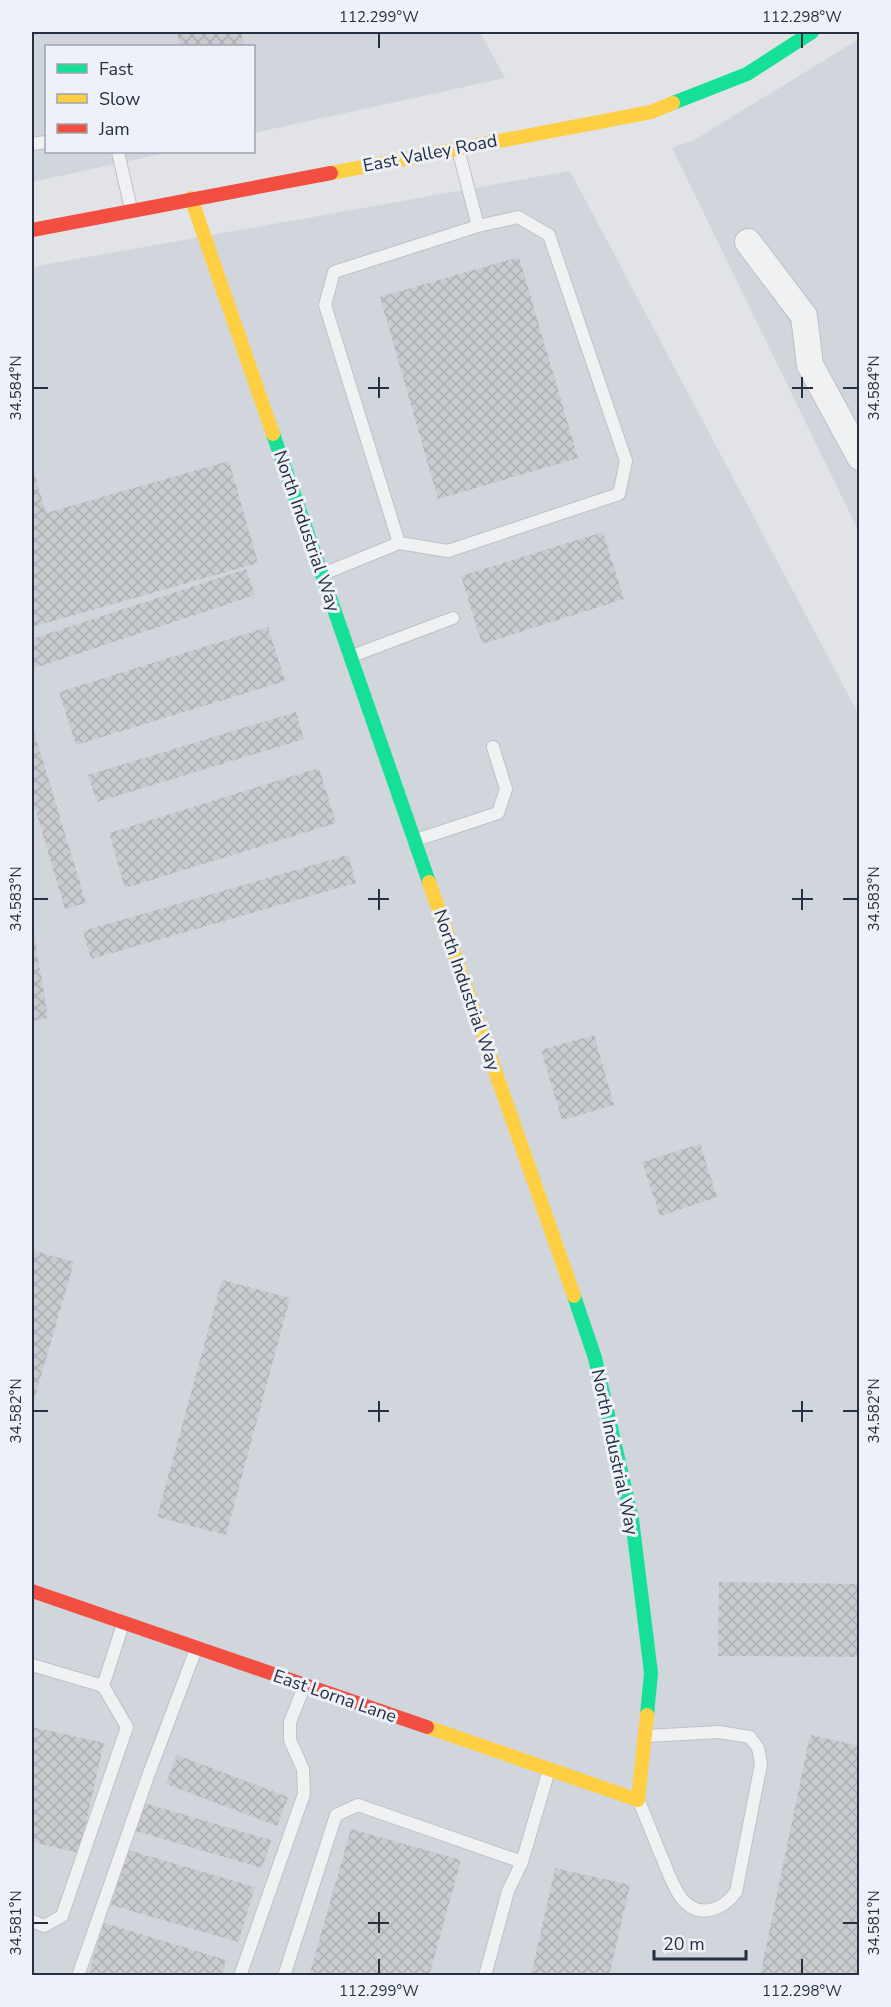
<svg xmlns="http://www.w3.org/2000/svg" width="891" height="2007" viewBox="0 0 891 2007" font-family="'Nunito Sans',sans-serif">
	<defs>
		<pattern id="building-cross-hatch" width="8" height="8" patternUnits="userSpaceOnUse" patternTransform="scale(1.5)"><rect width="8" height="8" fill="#c9cbcf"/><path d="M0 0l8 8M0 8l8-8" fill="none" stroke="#acafb3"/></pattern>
	</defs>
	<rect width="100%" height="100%" fill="#e1e3e6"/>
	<g fill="#d1d6dd">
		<path d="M32 32H480L505 78 254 133V46H46V152H170L32 182Z"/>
		<path d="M859 39V532L672 148 694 140Z"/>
		<path d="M570 171 859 715V1975L32 1976V267Z"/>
	</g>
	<g fill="url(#building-cross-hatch)">
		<path d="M177 32H241L244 46H179Z"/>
		<path d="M519 257 578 458 438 499 380 297Z"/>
		<path d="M229 461 258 563 32 627V465L46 513Z"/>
		<path d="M603 532 624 599 482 644 461 576Z"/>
		<path d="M246 569 255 595 32 669V639Z"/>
		<path d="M268 627 285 681 76 745 59 692Z"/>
		<path d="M296 712 304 739 97 802 88 775Z"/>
		<path d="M32 725 86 903 65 909 32 798Z"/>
		<path d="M319 768 336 823 125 888 109 833Z"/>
		<path d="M348 855 356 883 91 959 83 931Z"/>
		<path d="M32 934H34L48 1018 32 1021Z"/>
		<path d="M594 1035 614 1105 562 1120 541 1050Z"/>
		<path d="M700 1144 717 1197 660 1216 642 1162Z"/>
		<path d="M32 1250 74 1262 32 1407Z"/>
		<path d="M222 1280 290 1298 226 1535 157 1517Z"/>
		<path d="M719 1582 860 1584V1657L718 1656Z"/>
		<path d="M32 1727 104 1743 79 1853 32 1842Z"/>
		<path d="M810 1735 860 1746V1976H760Z"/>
		<path d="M177 1755 288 1797 277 1826 166 1784Z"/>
		<path d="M144 1803 271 1840 262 1868 136 1831Z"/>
		<path d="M351 1829 461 1860 429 1976H309Z"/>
		<path d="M128 1850 255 1887 238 1942 111 1905Z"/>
		<path d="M555 1868 630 1885 609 1976H531Z"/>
		<path d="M104 1923 226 1960 222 1976H101L89 1972Z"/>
	</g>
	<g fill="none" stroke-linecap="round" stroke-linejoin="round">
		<g stroke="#bfc1c4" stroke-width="14">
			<g id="lane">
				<path d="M32 144 46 142"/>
				<path d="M458 149 478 226"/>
				<path d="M118 152 131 209"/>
				<path d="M518 217 549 235 626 461 619 494 448 551 399 543 325 305 334 272 478 226Z"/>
				<path d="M323 574 399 543"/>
				<path d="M352 656 453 618"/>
				<path d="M416 840 498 813 506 789 493 747"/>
				<path d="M32 1665 103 1686 127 1727 62 1916 44 1926 32 1921"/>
				<path d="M103 1686 123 1624"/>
				<path d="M639 1801C646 1818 653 1836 660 1853 670 1874 679 1916 710 1910 722 1907 728 1902 736 1892L761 1764 758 1748 750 1737 719 1732 647 1736"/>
				<path d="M78 1976 148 1776 196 1649"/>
				<path d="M240 1976 304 1794 303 1769 290 1740V1722L304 1687"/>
				<path d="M284 1976 336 1815 358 1805 522 1862"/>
				<path d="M485 1976 508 1891 522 1862 549 1770"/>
			</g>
		</g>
		<g stroke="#bfc1c4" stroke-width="28">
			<path id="street" d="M748 242 804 316 810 365 860 457"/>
		</g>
		<use href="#lane" stroke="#f0f1f3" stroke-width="12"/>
		<use href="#street" stroke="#f0f1f3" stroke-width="26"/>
		<g stroke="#16e098" stroke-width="14">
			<path d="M673 103 747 74 812 32"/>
			<path d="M273 434 429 882"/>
			<path d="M574 1296 595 1358 632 1519 651 1673 647 1715"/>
		</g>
		<g stroke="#ffcf43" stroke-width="14">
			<path d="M331 173 651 112 673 103"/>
			<path d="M191 198 273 434"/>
			<path d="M429 882 574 1296"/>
			<path d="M427 1727 638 1800 647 1715"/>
		</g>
		<g stroke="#f24e42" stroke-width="14">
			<path d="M32 230 331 173"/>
			<path d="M32 1591 427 1727"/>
		</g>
	</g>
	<path fill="none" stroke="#253042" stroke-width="2" d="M379 33V48M802 33V48M379 377V398M802 377V398M33 388H48M368 388H389M792 388H813M843 388H858M379 889V910M802 889V910M33 899H48M368 899H389M792 899H813M843 899H858M379 1401V1422M802 1401V1422M33 1411H48M368 1411H389M792 1411H813M843 1411H858M379 1912V1933M33 1923H48M368 1923H389M843 1923H858M379 1959V1974M802 1959V1974"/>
	<g text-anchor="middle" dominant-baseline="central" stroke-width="6" stroke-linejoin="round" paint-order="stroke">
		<g font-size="18" fill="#253042" stroke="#eef1f7">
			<text transform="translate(430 153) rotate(-11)">East Valley Road</text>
			<text transform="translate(307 531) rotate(71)">North Industrial Way</text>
			<text transform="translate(467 990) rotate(71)">North Industrial Way</text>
			<text transform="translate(615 1452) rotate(78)">North Industrial Way</text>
			<text transform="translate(335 1696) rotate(19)">East Lorna Lane</text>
		</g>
	</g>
	<rect width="891" height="2007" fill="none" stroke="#eef1f7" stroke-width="66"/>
	<rect x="45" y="45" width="210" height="108" fill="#eef1f7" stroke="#9ea4af" stroke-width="1.5"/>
	<rect x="57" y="64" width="30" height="9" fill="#16e098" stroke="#9ea4af" stroke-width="1.5"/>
	<text x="99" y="75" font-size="18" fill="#253042">Fast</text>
	<rect x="57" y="94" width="30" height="9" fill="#ffcf43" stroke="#9ea4af" stroke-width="1.5"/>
	<text x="99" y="105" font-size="18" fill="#253042">Slow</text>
	<rect x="57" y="124" width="30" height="9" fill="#f24e42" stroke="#9ea4af" stroke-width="1.5"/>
	<text x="99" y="135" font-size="18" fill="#253042">Jam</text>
	<path d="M654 1950v9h92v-9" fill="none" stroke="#253042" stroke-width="3"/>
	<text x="663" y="1950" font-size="18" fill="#253042" stroke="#eef1f7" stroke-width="4.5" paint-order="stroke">20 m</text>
	<rect x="33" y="33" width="825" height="1941" fill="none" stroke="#253042" stroke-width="2"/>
	<g font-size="15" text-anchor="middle" fill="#253042">
		<text x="379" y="22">112.299°W</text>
		<text x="802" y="22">112.298°W</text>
		<text transform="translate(16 388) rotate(-90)" y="5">34.584°N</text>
		<text transform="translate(874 388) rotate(-90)" y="5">34.584°N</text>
		<text transform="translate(16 899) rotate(-90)" y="5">34.583°N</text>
		<text transform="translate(874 899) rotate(-90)" y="5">34.583°N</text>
		<text transform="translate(16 1411) rotate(-90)" y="5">34.582°N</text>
		<text transform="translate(874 1411) rotate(-90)" y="5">34.582°N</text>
		<text transform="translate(16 1923) rotate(-90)" y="5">34.581°N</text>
		<text transform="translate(874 1923) rotate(-90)" y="5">34.581°N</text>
		<text x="379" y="1996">112.299°W</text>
		<text x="802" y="1996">112.298°W</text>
	</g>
</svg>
